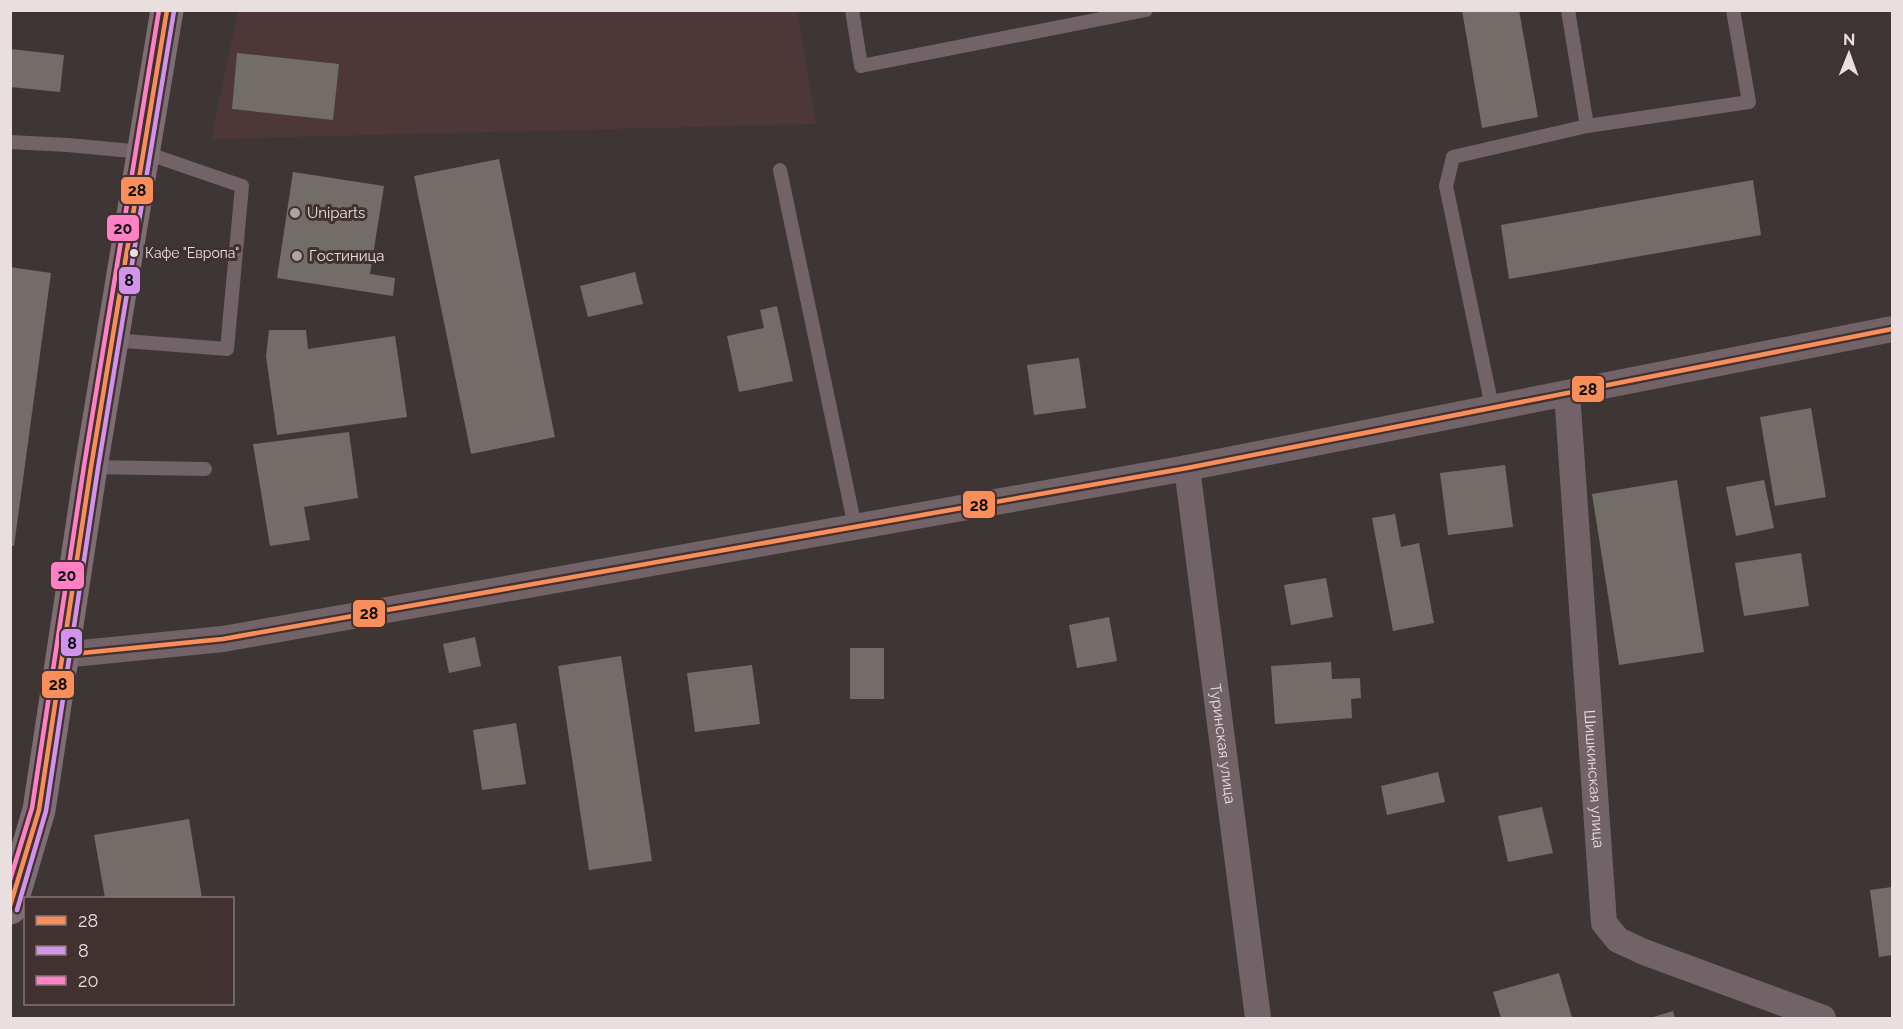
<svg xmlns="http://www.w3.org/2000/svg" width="1903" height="1029" viewBox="0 0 1903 1029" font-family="Raleway,sans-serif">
	<rect width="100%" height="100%" fill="#3e3634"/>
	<path fill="#4d3837" d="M238 11H810L798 13 816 124 211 139Z"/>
	<g fill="#736d6a">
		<path d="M1462 10H1519L1538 117 1482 128Z"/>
		<path d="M10 49 64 55 60 92 10 87Z"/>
		<path d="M237 53 339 64 333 120 232 109Z"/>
		<path d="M499 159 555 437 471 454 414 176Z"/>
		<path d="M293 172 384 186 370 274 395 278 393 296 277 278Z"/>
		<path d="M1753 180 1761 235 1509 279 1501 225Z"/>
		<path d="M10 267 51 273 14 546H10Z"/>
		<path d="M635 272 643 304 588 317 580 286Z"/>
		<path d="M777 306 793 381 739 392 727 336 764 328 760 310Z"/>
		<path d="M269 330H306L308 349 395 336 407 417 277 435 266 356Z"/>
		<path d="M1079 358 1086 408 1034 415 1027 365Z"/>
		<path d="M1811 408 1826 497 1775 506 1760 417Z"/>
		<path d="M349 432 358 498 304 507 310 540 270 546 253 444Z"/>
		<path d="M1505 465 1513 527 1448 535 1440 473Z"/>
		<path d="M1677 480 1704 652 1619 665 1592 494Z"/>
		<path d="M1764 480 1774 528 1736 536 1726 487Z"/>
		<path d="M1395 514 1401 547 1419 543 1434 623 1393 631 1372 518Z"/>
		<path d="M1801 553 1809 606 1744 616 1735 563Z"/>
		<path d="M1326 578 1333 617 1291 625 1284 585Z"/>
		<path d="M1109 617 1117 661 1077 668 1069 625Z"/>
		<path d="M475 637 481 666 449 673 443 644Z"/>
		<rect x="850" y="648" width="34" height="51"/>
		<path d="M621 656 652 861 589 870 558 666Z"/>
		<path d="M1331 662 1332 679 1360 678 1361 698 1351 699 1352 718 1275 724 1271 666Z"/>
		<path d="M752 665 760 724 695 732 687 673Z"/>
		<path d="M516 723 526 784 482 790 473 730Z"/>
		<path d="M1438 772 1445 802 1387 815 1381 786Z"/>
		<path d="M1542 807 1553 853 1508 862 1498 816Z"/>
		<path d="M189 819 202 898H105L94 835Z"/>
		<path d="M1892 887V955L1879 957 1870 890Z"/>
		<path d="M1559 973 1572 1018H1501L1493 992Z"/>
		<path d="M1673 1011 1675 1018H1650Z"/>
	</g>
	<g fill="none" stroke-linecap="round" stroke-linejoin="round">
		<g stroke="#726369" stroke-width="14">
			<path d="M852 10 861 66 1146 10"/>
			<path d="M1568 10 1587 126"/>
			<path d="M10 142 68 145 143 152 242 186 227 349 113 340"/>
			<path d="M780 170 855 527"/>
			<path d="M1492 407 1446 186 1453 157 1587 126 1749 102 1733 10"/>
			<path d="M91 467 205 469"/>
		</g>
		<g stroke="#726369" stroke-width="26">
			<path id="s1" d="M1567 393 1604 923 1618 940 1644 952 1823 1018"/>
			<path id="s2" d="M1187 468 1258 1018"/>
			<path d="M62 655 223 639 1187 468 1892 329"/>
		</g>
		<path stroke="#7e6d74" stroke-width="33" d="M10 908 39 810 91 467 167 10"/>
		<g stroke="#413231" stroke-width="9">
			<g id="bus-1">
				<path d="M62 655 223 639 1187 468 1892 329"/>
				<path d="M10 906 39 810 91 467 167 10"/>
			</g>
		</g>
		<g stroke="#413231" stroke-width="9">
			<path id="bus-2" d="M17 910 46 811 98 468 174 11"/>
		</g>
		<g stroke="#413231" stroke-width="9">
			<path id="bus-3" d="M10 880 32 808 84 466 159 10"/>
		</g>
		<use href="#bus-1" stroke="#fa8e5a" stroke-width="4.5"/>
		<use href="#bus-2" stroke="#d193ec" stroke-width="4.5"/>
		<use href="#bus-3" stroke="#ff80c5" stroke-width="4.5"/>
	</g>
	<g fill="#ada4a2" stroke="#413231" stroke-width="2">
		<circle cx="295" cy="213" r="6"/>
		<circle cx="297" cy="256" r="6"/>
	</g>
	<circle fill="#e9dfde" stroke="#413231" stroke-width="2" cx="134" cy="253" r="5"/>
	<g text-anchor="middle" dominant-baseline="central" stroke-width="6" stroke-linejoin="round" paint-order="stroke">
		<g font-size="14" fill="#e9dfde" stroke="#413231" text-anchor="start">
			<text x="145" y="253">Кафе "Европа"</text>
		</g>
		<g font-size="15" fill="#e9dfde" stroke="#413231" text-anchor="start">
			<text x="307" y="213">Uniparts</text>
			<text x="309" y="256">Гостиница</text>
		</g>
		<g font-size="15" fill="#e9dfde" stroke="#413231">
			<text stroke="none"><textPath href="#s2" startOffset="278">Туринская улица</textPath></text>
			<text stroke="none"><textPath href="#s1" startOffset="387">Шишкинская улица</textPath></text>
		</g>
	</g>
	<g stroke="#413231" stroke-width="2">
		<rect x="120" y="176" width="34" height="29" rx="6" fill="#fa8e5a"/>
		<rect x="106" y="214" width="34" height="28" rx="6" fill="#ff80c5"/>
		<rect x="118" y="266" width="23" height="29" rx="6" fill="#d193ec"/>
		<rect x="1571" y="375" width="34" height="28" rx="6" fill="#fa8e5a"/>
		<rect x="962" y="490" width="34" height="29" rx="6" fill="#fa8e5a"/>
		<rect x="50" y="561" width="35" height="29" rx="6" fill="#ff80c5"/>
		<rect x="352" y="599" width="34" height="29" rx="6" fill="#fa8e5a"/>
		<rect x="60" y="628" width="23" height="29" rx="6" fill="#d193ec"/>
		<rect x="41" y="670" width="34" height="29" rx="6" fill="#fa8e5a"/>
	</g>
	<g font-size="16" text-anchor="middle" font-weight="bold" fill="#111">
		<text x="137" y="196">28</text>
		<text x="123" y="234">20</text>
		<text x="129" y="286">8</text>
		<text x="1588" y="395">28</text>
		<text x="979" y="511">28</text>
		<text x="67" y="581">20</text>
		<text x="369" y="619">28</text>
		<text x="72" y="649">8</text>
		<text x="58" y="690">28</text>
	</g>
	<rect width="1903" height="1029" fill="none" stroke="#e9dfde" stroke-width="24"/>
	<rect x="24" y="897" width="210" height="108" fill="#413231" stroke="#847776" stroke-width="1.5"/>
	<rect x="36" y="916" width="30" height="9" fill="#fa8e5a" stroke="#847776" stroke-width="1.5"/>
	<text x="78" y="927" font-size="18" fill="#e9dfde">28</text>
	<rect x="36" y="946" width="30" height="9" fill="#d193ec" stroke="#847776" stroke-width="1.5"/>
	<text x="78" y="957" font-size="18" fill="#e9dfde">8</text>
	<rect x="36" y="976" width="30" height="9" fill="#ff80c5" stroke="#847776" stroke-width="1.5"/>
	<text x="78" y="987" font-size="18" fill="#e9dfde">20</text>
	<g transform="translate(1849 54) rotate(1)" stroke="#413231" stroke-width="4.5" paint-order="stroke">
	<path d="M0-4.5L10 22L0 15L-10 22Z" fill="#e9dfde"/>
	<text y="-9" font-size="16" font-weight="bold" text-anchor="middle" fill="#e9dfde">N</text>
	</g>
</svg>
